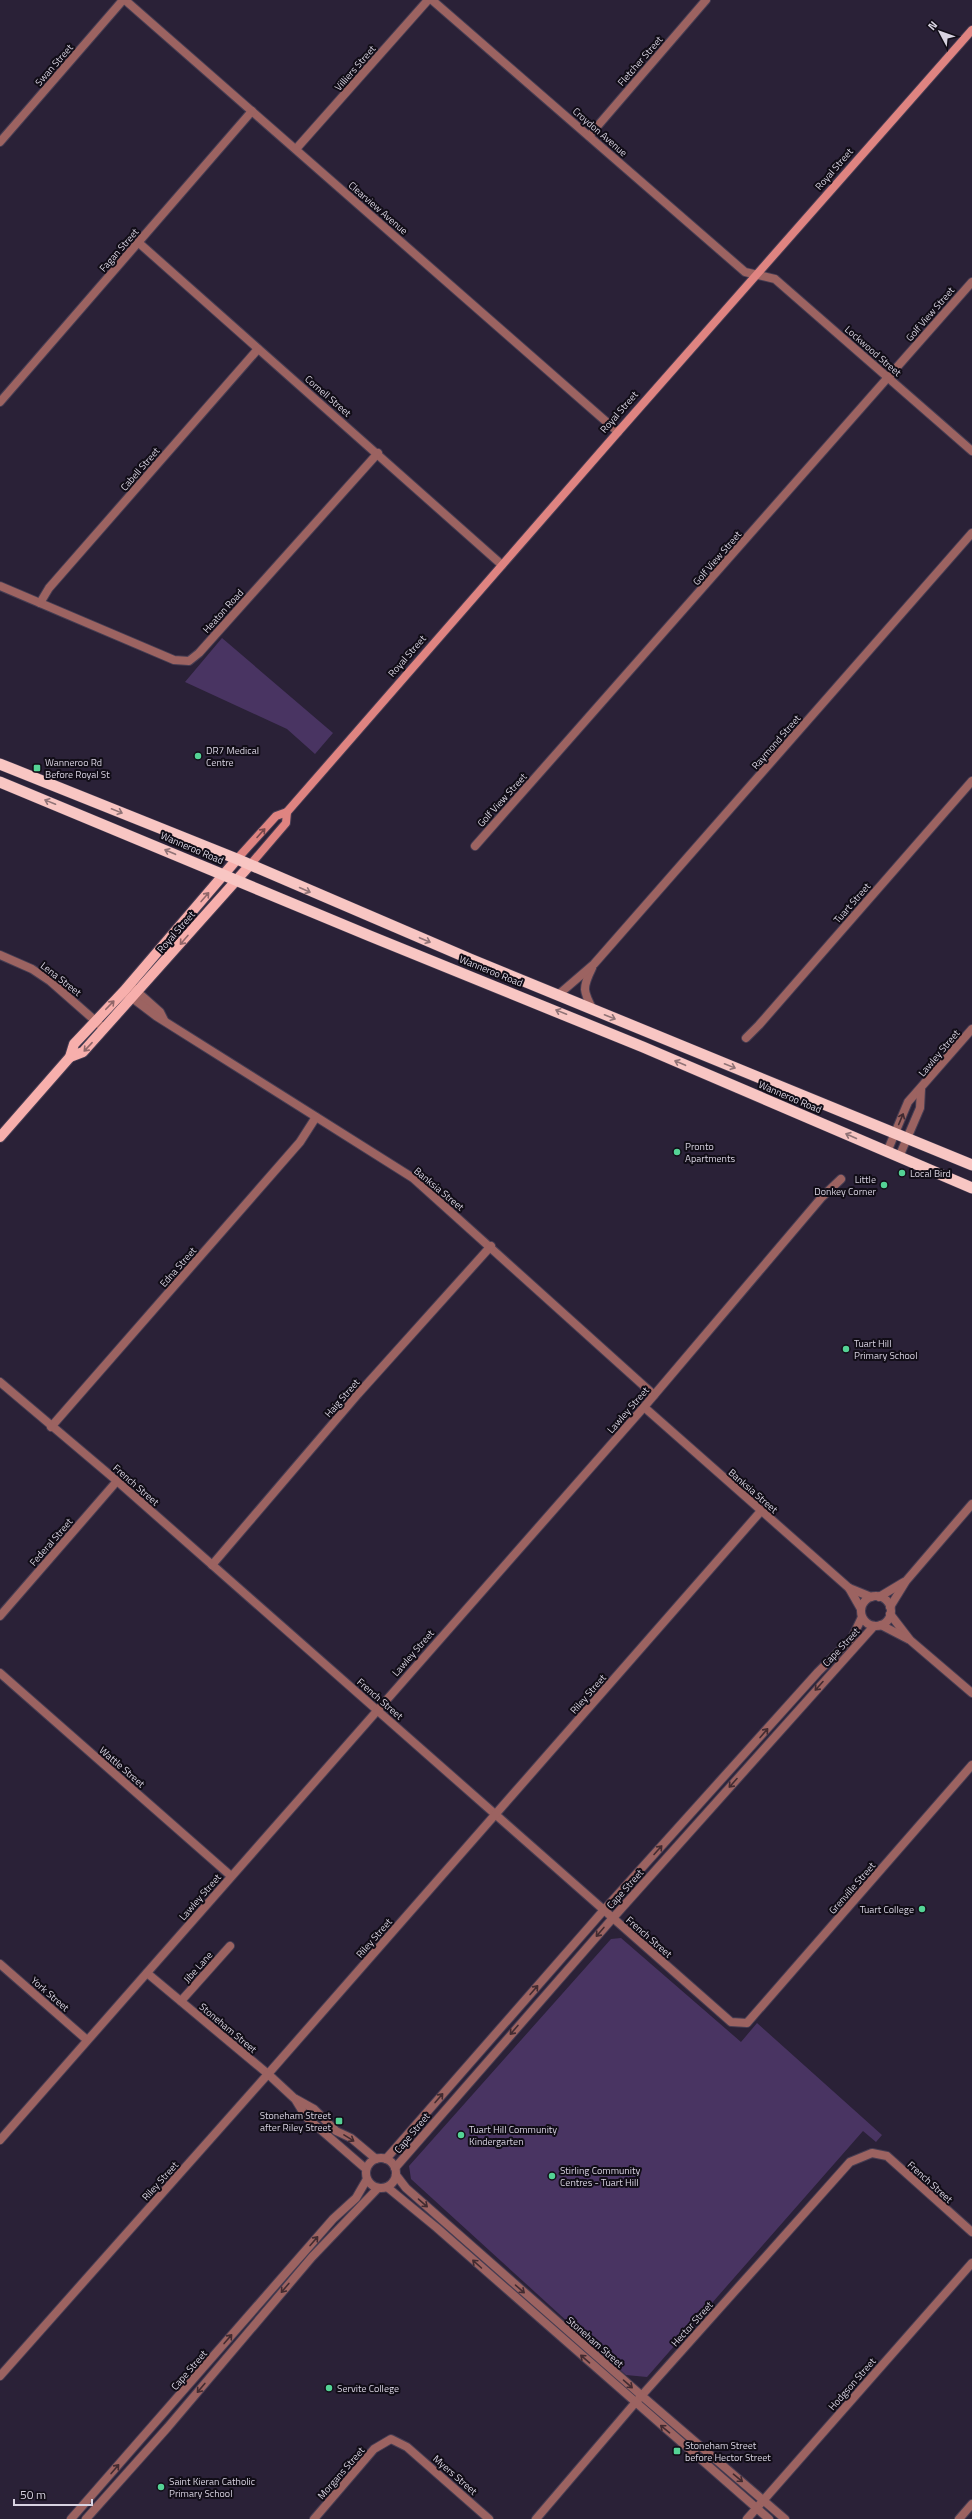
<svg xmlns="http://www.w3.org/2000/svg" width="972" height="2519" viewBox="0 0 972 2519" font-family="'Titillium Web',sans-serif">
	<rect width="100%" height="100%" fill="#2a2137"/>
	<g fill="#493462">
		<path d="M222 638 333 733 315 754 287 729 185 682Z"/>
		<path d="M621 1938 741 2042 757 2023 882 2135 876 2142 863 2131 647 2377 626 2375 411 2179 409 2166 611 1939Z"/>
	</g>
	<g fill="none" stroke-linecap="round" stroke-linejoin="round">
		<g stroke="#463d52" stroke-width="10">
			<g id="minor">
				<path d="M125 0 618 432"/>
				<path d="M432 0 745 272 775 279 972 451"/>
				<path d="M589 136 706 0"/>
				<path d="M0 142 123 0"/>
				<path d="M296 149 428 0"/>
				<path d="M139 243 502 565"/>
				<path d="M0 402 252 111"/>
				<path d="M0 586 174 660 189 661 199 653 378 453"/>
				<path d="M40 603 49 588 258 349"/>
				<path d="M475 846 972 282"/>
				<path d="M0 955 32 969 50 981 100 1025"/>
				<path d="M592 968C582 988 583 991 593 1010"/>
				<path d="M133 988 160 1012 164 1020"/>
				<path d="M127 994 156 1016 413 1178 654 1395"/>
				<path d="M558 995 594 964 972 533"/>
				<path d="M746 1038 759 1025 972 781"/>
				<path d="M887 1152 908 1102 972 1029"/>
				<path d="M899 1157 920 1108 921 1089"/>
				<path d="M0 1382 117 1481 731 2022 747 2023 972 1765"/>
				<path d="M644 1407 849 1588 871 1597"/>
				<path d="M51 1427 300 1142 316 1117"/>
				<path d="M212 1565 358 1394 491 1246"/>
				<path d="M849 1588 861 1609"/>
				<path d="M890 1614 910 1640 972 1693"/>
				<path d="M0 1616 117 1481"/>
				<path d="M881 1625 908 1639"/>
				<path d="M0 1673 231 1876"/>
				<path d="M0 1964 87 2040"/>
				<path d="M147 1973 268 2074 295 2099 306 2117 366 2169"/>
				<path d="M181 2001 230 1946"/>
				<path d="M296 2099 314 2109 336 2131 351 2138 376 2159"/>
				<path d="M0 2140 644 1407 822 1197 841 1179"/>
				<path d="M0 2376 268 2074 761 1511"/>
				<path d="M314 2519 374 2449 391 2439 407 2447 489 2519"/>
				<path d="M536 2519 635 2403 850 2162 872 2153 887 2156 972 2232"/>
				<path d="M747 2519 972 2263"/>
				<path d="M959 2519 972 2504"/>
			</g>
		</g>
		<g stroke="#463d52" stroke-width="10">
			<g id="tertiary">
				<circle cx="876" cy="1611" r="15"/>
				<path d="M879 1597 904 1582"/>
				<path d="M890 1607 906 1581 972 1504"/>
				<circle cx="381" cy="2173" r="15"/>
				<path d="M386 2159 603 1911 818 1672 852 1638 862 1617"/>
				<path d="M395 2168 612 1919 874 1626"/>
				<path d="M396 2175 406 2188 642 2396 785 2519"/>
				<path d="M387 2187 437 2228 769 2519"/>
				<path d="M71 2519 333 2219 356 2198 367 2179"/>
				<path d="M86 2519 168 2427 312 2257 378 2188"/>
			</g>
		</g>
		<g stroke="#463d52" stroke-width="10">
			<g id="secondary">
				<path d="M237 859 276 816 287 812 618 432 972 30"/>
				<path d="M250 865 286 823 287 812"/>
			</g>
		</g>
		<g stroke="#463d52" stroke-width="12">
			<g id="primary">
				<path d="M70 1057 83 1052 250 865"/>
				<path d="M0 1137 70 1057 74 1044 124 991 237 859"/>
			</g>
		</g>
		<g stroke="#463d52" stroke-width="12">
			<g id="trunk">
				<path d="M0 764 237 859 470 959 972 1165"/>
				<path d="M0 782 370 936 643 1047 972 1188"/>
			</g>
		</g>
		<use href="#minor" stroke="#9c6361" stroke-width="8"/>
		<use href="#tertiary" stroke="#9c6361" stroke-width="8"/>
		<use href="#secondary" stroke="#df8481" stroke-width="8"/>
		<use href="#primary" stroke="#f7afac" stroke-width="10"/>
		<use href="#trunk" stroke="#f8c6c3" stroke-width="11"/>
	</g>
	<defs><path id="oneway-shaft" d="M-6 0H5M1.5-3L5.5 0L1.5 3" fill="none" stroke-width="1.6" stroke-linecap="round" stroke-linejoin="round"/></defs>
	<g stroke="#907376">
		<use href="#oneway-shaft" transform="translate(50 802) rotate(-158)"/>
		<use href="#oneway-shaft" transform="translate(117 811) rotate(22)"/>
		<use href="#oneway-shaft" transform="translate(170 852) rotate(-157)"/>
		<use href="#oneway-shaft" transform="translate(305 890) rotate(24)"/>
		<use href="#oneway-shaft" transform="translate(425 940) rotate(23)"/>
		<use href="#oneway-shaft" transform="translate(561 1012) rotate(-158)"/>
		<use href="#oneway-shaft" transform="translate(610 1017) rotate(22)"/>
		<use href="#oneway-shaft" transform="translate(680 1063) rotate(-157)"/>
		<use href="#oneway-shaft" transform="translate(730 1066) rotate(22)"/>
		<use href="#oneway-shaft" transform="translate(851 1136) rotate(-156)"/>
	</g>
	<use stroke="#78484c" href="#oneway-shaft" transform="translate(261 833) rotate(-48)"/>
	<g stroke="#906669">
		<use href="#oneway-shaft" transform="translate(205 897) rotate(-49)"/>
		<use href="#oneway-shaft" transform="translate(184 940) rotate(131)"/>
		<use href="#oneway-shaft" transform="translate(110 1005) rotate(-46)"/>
		<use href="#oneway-shaft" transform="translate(88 1047) rotate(133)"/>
	</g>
	<g stroke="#422b31">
		<use href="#oneway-shaft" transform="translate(901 1119) rotate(-67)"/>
		<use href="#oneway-shaft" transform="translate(819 1686) rotate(132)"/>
		<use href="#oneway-shaft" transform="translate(764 1733) rotate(-49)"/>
		<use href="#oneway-shaft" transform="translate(733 1783) rotate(132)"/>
		<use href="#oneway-shaft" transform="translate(658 1850) rotate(-48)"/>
		<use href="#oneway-shaft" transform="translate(600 1932) rotate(131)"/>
		<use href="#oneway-shaft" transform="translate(534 1990) rotate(-49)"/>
		<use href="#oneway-shaft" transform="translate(514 2030) rotate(131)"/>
		<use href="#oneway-shaft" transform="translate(439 2098) rotate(-49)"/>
		<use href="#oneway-shaft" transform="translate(349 2138) rotate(32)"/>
		<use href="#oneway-shaft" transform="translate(423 2203) rotate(41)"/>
		<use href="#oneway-shaft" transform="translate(314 2241) rotate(-49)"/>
		<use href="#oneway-shaft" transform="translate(477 2264) rotate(-138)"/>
		<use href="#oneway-shaft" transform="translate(285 2288) rotate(130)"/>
		<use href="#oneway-shaft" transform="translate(520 2289) rotate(41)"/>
		<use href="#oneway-shaft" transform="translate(228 2339) rotate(-49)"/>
		<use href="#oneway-shaft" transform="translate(585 2359) rotate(-139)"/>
		<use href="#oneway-shaft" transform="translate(628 2384) rotate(41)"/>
		<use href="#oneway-shaft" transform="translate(201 2388) rotate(130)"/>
		<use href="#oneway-shaft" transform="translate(665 2429) rotate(-140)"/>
		<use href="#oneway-shaft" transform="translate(115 2469) rotate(-49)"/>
		<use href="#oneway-shaft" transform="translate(738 2478) rotate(40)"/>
	</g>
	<g fill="#54d395" stroke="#110d17" stroke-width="1.5">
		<circle cx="198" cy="756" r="4"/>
		<rect x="33" y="764" width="8" height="8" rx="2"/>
		<circle cx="677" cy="1152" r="4"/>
		<circle cx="902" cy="1173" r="4"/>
		<circle cx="884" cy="1185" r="4"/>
		<circle cx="846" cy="1349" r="4"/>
		<circle cx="922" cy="1909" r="4"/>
		<rect x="335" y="2117" width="8" height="8" rx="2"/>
		<circle cx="461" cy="2135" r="4"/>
		<circle cx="552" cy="2176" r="4"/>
		<circle cx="329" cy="2388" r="4"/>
		<rect x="673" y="2447" width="8" height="8" rx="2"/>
		<circle cx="161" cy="2487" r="4"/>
	</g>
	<g text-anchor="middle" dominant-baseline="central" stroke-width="4" stroke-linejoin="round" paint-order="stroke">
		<g font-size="10" fill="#d8d3e1" stroke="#110d17">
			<text transform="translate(640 61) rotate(-49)">Fletcher Street</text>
			<text transform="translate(54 65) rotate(-49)">Swan Street</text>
			<text transform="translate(355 68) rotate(-49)">Villiers Street</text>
			<text transform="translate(600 132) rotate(41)">Croydon Avenue</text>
			<text transform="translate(834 169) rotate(-49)">Royal Street</text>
			<text transform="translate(378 208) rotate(41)">Clearview Avenue</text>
			<text transform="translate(119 250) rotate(-49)">Fagan Street</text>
			<text transform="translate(930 314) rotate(-49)">Golf View Street</text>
			<text transform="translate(873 351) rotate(41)">Lockwood Street</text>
			<text transform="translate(328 396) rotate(41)">Cornell Street</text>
			<text transform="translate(619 412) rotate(-49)">Royal Street</text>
			<text transform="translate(140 469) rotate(-49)">Cabell Street</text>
			<text transform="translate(717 558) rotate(-49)">Golf View Street</text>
			<text transform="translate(223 611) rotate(-48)">Heaton Road</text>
			<text transform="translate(407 656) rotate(-49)">Royal Street</text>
			<text transform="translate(776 742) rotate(-49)">Raymond Street</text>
			<text transform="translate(502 800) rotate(-48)">Golf View Street</text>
			<text transform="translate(192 848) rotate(23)">Wanneroo Road</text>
			<text transform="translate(852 903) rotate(-49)">Tuart Street</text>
			<text transform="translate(176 932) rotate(-49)">Royal Street</text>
			<text transform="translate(491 971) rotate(22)">Wanneroo Road</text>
			<text transform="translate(61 979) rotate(38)">Lena Street</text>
			<text transform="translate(939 1053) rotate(-50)">Lawley Street</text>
			<text transform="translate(790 1097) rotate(23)">Wanneroo Road</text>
			<text transform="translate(439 1189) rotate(40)">Banksia Street</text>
			<text transform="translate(178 1267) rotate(-49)">Edna Street</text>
			<text transform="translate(342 1398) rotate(-49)">Haig Street</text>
			<text transform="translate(628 1410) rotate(-49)">Lawley Street</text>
			<text transform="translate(136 1485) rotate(41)">French Street</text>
			<text transform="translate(753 1491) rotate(41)">Banksia Street</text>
			<text transform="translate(51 1542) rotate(-49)">Federal Street</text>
			<text transform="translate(841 1647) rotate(-47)">Cape Street</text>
			<text transform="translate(413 1653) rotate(-49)">Lawley Street</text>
			<text transform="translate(588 1694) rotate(-49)">Riley Street</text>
			<text transform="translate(380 1699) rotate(41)">French Street</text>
			<text transform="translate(122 1767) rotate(41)">Wattle Street</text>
			<text transform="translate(852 1888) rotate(-49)">Grenville Street</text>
			<text transform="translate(625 1889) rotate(-48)">Cape Street</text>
			<text transform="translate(200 1897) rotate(-49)">Lawley Street</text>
			<text transform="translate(649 1937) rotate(41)">French Street</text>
			<text transform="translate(374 1938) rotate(-49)">Riley Street</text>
			<text transform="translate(198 1967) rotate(-48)">Jibe Lane</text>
			<text transform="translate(50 1994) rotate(41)">York Street</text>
			<text transform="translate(228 2028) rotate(40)">Stoneham Street</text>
			<text transform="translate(412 2133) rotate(-50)">Cape Street</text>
			<text transform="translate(160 2181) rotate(-48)">Riley Street</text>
			<text transform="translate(930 2182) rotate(42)">French Street</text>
			<text transform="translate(692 2324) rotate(-48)">Hector Street</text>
			<text transform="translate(595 2342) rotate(41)">Stoneham Street</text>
			<text transform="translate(189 2370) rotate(-49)">Cape Street</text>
			<text transform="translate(852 2384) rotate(-49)">Hodgson Street</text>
			<text transform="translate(341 2473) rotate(-49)">Morgans Street</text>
			<text transform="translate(455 2475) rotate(41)">Myers Street</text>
		</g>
		<g font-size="10" fill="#d8d3e1" stroke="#110d17" text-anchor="start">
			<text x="206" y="750">DR7 Medical<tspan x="206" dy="12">Centre</tspan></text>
			<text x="45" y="762">Wanneroo Rd<tspan x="45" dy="12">Before Royal St</tspan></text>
			<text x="685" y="1146">Pronto<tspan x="685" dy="12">Apartments</tspan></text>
			<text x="910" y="1173">Local Bird</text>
			<text x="876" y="1179" text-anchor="end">Little<tspan x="876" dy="12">Donkey Corner</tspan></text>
			<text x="854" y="1343">Tuart Hill<tspan x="854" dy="12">Primary School</tspan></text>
			<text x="914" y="1909" text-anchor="end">Tuart College</text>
			<text x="331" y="2115" text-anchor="end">Stoneham Street<tspan x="331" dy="12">after Riley Street</tspan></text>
			<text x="469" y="2129">Tuart Hill Community<tspan x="469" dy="12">Kindergarten</tspan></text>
			<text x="560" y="2170">Stirling Community<tspan x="560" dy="12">Centres - Tuart Hill</tspan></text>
			<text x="337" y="2388">Servite College</text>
			<text x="685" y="2445">Stoneham Street<tspan x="685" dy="12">before Hector Street</tspan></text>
			<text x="169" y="2481">Saint Kieran Catholic<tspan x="169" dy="12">Primary School</tspan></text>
		</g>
	</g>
	<g transform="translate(940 32) rotate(311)" stroke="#110d17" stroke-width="3" paint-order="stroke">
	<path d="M0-3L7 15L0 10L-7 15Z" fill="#d8d3e1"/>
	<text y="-6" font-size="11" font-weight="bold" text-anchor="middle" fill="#d8d3e1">N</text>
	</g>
	<path d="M14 2499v6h78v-6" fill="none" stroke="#d8d3e1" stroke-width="2"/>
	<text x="20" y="2499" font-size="12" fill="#d8d3e1" stroke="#110d17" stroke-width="3" paint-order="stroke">50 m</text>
</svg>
